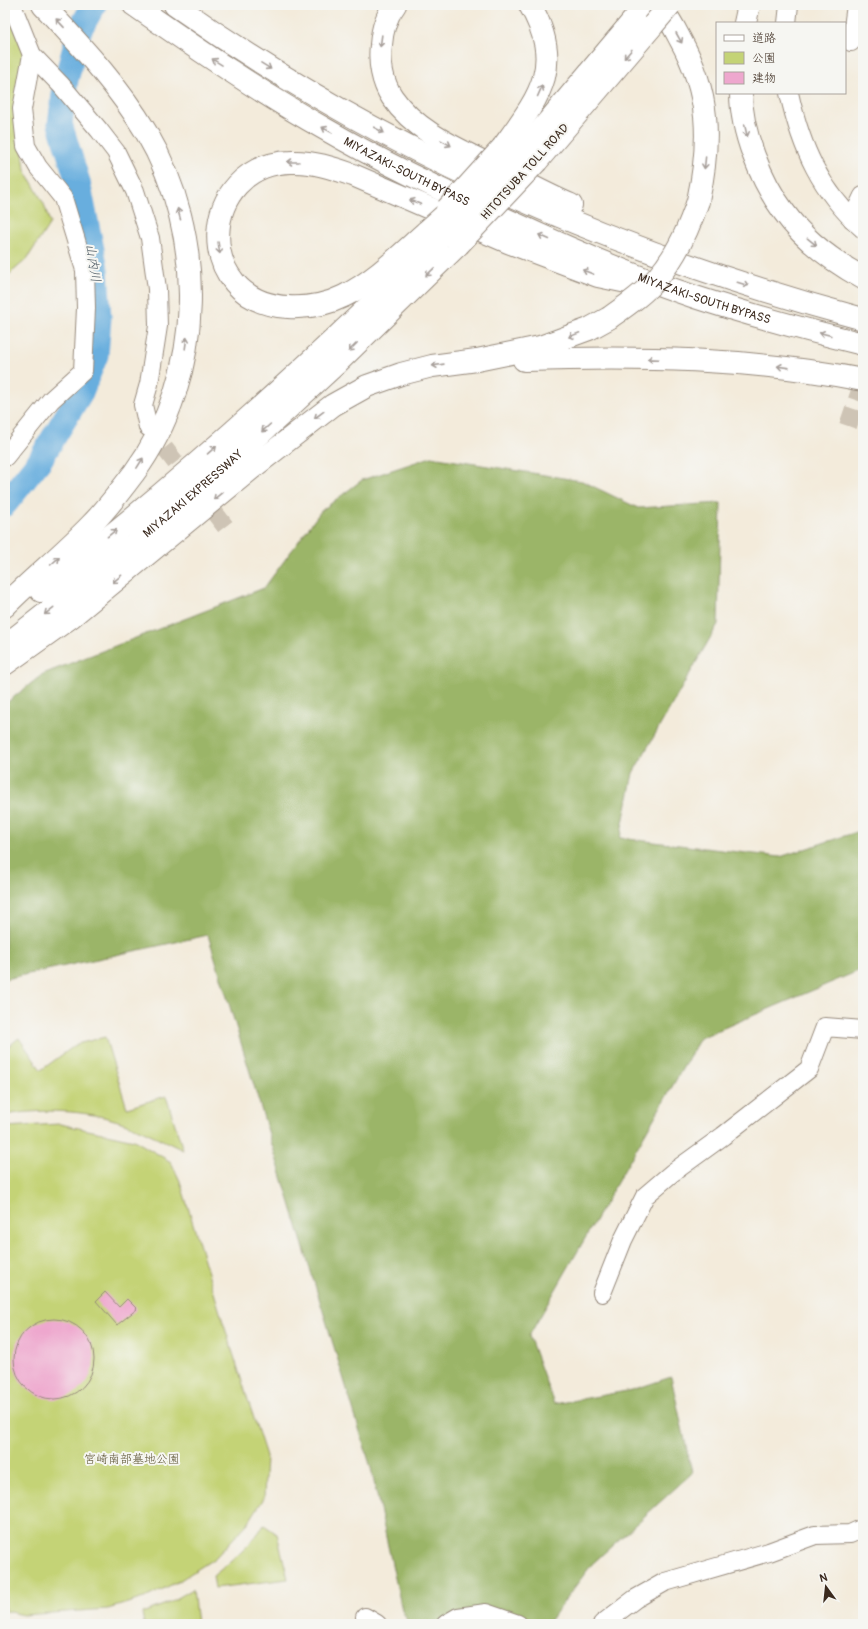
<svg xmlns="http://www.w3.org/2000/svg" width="868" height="1629" viewBox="0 0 868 1629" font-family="Pangolin,'Klee One',sans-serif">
	<rect width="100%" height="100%" fill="#f6f6f2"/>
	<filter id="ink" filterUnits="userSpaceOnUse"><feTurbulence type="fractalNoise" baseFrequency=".025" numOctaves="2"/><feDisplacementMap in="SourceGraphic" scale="8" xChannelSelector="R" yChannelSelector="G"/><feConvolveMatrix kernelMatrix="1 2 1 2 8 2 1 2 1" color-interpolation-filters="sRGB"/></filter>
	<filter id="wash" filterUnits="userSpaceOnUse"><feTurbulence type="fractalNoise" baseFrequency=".012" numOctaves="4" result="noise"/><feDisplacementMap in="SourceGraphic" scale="16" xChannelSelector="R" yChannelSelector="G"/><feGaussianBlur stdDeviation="0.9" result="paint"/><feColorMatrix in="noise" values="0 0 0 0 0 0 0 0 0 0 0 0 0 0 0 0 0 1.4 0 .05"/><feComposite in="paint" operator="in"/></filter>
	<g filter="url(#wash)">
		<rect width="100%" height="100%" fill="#f3ebdb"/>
		<g fill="#c4d376" stroke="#807e4a">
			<path d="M5 5 24 50 19 117 25 170 44 204 50 223 27 259 5 278Z"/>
			<path d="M105 1037 127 1108 166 1096 183 1150C166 1142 149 1133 132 1126 92 1110 47 1108 5 1115V1049L19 1038 41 1070 77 1044Z"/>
			<path d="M60 1124 134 1140 171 1162 180 1181 223 1322 266 1456 264 1498 248 1523 215 1558 179 1581 147 1597 108 1609 23 1615 5 1611V1127Z"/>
			<path d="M264 1525 277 1534 288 1579 215 1588 213 1576C234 1559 249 1547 264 1525Z"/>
			<path d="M193 1589 197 1624H144L142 1613 169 1603Z"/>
		</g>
		<path fill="#9bb567" stroke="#6b7042" d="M431 457 582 481 638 508 721 503 718 624 633 773 620 838 780 857 863 830V969L700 1038 529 1336 554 1404 632 1390 671 1377 692 1473 592 1564 547 1624H409L402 1610 371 1468 208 935 5 979V704L43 674 264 588 321 511 362 480Z"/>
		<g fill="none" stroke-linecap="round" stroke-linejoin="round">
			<path stroke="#68aede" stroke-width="25" d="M5 504 40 460 81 392 96 355 99 318 96 269 78 182 60 124 66 80 80 29 94 5"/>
		</g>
		<g id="blocks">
			<g fill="#eea7ce">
				<path d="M105 1292 119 1307 127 1299 137 1309 117 1325 96 1301Z"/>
				<circle cx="54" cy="1359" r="40"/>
			</g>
		</g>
	</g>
	<g filter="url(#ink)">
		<use href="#blocks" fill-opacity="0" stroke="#978a7c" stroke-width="1"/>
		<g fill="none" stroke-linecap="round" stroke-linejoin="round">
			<g stroke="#cec4b5" stroke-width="18" stroke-dasharray="18 9" stroke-linecap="butt">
				<path d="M848 426 863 382"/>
				<path d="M148 427 228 530"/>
			</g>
			<g stroke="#978a7c" stroke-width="20">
				<g id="minor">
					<path d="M12 5 32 55 61 85 99 130 116 152 135 191 150 238 157 289 158 326 149 384 143 405 148 427"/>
					<path d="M787 23 789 5"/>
					<path d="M851 42 856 5"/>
					<path d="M789 93C801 147 820 191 863 229"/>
					<path d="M852 219 863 196"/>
					<path d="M5 457 51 400 83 371 86 308 85 270 63 198 38 167 26 146 22 109 32 55"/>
					<path d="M602 1293 623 1240 645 1196 672 1173 723 1136 809 1069 825 1027 863 1030"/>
					<path d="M365 1617 377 1624"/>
					<path d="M446 1624 458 1617 486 1613 518 1624"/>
					<path d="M602 1624 635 1599 665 1582 769 1552 815 1535 850 1534 863 1528"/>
				</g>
			</g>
			<g stroke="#978a7c" stroke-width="24">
				<g id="major">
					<path d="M745 23 749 5"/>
					<path d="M741 93C741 132 761 181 784 212 804 240 834 262 863 278"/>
					<path d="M427 231C401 254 376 280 344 296 328 304 307 308 288 307 191 302 198 164 291 162 312 161 333 168 353 175L508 242 598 276 646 286"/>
				</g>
			</g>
			<g stroke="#978a7c" stroke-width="24">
				<g id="highway">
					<path id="s1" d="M134 5C196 48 259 92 325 129 382 162 442 191 503 218 565 247 629 275 695 297 750 315 806 330 863 344"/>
					<path d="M175 5C382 152 619 253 863 319"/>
					<path d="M395 5C386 16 382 31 381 45 379 62 382 82 392 97 416 132 458 149 494 167 520 180 545 194 571 205"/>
					<path d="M659 5C667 15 674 27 680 39 710 93 711 141 698 201"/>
					<path d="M503 147C539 97 565 66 530 5"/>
					<path d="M520 155 641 11"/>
					<path d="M537 161 653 25"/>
					<path d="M524 360C638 356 751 358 863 380"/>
					<path d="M41 591C181 483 313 363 439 238"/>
					<path d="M5 606C33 578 64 553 91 525 107 509 120 491 134 473 206 375 207 235 146 132 118 85 80 45 43 5"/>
					<path id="s2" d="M5 646 133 545 221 470 336 364 458 245"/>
					<path d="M5 664 71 617 252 468 333 405 367 386 401 374 432 366 477 360 540 347 589 329 609 318"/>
				</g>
			</g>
			<use href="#minor" stroke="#fff" stroke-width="18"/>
			<use href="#major" stroke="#fff" stroke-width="22"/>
			<use href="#highway" stroke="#fff" stroke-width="22"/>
			<g stroke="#978a7c" stroke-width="24" stroke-linecap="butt">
				<path id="major-bridge" d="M427 231 464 198"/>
			</g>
			<g stroke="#978a7c" stroke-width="24" stroke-linecap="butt">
				<g id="highway-bridge">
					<path d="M653 25 670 5"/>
					<path d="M447 209 503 147"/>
					<path d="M439 238 520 155"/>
					<path d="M458 245 537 161"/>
					<path d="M609 318C626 306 645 293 658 277 677 255 689 228 698 201"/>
				</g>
			</g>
			<use href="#major-bridge" stroke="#fff" stroke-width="22"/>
			<use href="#highway-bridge" stroke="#fff" stroke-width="22"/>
		</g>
		<defs><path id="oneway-shaft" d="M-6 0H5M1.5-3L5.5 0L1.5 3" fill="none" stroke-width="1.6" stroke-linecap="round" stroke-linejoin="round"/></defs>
		<g stroke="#a79f9a">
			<use href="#oneway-shaft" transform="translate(60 23) rotate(-133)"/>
			<use href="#oneway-shaft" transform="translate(679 38) rotate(61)"/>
			<use href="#oneway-shaft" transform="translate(381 41) rotate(98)"/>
			<use href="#oneway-shaft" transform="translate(628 54) rotate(130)"/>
			<use href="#oneway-shaft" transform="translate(217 62) rotate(-148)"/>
			<use href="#oneway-shaft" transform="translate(266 66) rotate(32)"/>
			<use href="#oneway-shaft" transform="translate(540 91) rotate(-66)"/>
			<use href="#oneway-shaft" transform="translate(327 130) rotate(-151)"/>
			<use href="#oneway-shaft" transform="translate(379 130) rotate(28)"/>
			<use href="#oneway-shaft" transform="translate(746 131) rotate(77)"/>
			<use href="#oneway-shaft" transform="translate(446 143) rotate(29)"/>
			<use href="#oneway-shaft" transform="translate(293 162) rotate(180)"/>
			<use href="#oneway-shaft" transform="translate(705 163) rotate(96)"/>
			<use href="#oneway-shaft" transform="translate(415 202) rotate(-157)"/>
			<use href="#oneway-shaft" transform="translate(179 214) rotate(-105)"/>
			<use href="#oneway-shaft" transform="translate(544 237) rotate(-156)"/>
			<use href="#oneway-shaft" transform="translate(812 242) rotate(39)"/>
			<use href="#oneway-shaft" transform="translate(219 248) rotate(81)"/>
			<use href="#oneway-shaft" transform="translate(430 272) rotate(136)"/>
			<use href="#oneway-shaft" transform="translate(588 272) rotate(-159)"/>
			<use href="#oneway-shaft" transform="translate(743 284) rotate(17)"/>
			<use href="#oneway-shaft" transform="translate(825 334) rotate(-166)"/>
			<use href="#oneway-shaft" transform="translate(574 335) rotate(158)"/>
			<use href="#oneway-shaft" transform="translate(186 343) rotate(-82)"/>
			<use href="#oneway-shaft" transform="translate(353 347) rotate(135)"/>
			<use href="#oneway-shaft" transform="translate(653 359) rotate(-178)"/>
			<use href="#oneway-shaft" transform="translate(438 365) rotate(172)"/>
			<use href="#oneway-shaft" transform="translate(783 367) rotate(-172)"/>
			<use href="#oneway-shaft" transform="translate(319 415) rotate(143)"/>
			<use href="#oneway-shaft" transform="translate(266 428) rotate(138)"/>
			<use href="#oneway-shaft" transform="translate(212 450) rotate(-41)"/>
			<use href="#oneway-shaft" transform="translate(140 463) rotate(-58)"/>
			<use href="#oneway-shaft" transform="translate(218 496) rotate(140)"/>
			<use href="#oneway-shaft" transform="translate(112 533) rotate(-39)"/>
			<use href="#oneway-shaft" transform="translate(55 561) rotate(-42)"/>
			<use href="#oneway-shaft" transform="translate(117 579) rotate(141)"/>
			<use href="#oneway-shaft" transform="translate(49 611) rotate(142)"/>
		</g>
	</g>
	<g text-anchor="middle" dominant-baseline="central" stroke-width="4" stroke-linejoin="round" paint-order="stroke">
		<g font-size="12" fill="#3b2a1e" stroke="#f6f6f2">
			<text stroke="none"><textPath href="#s1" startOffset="320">MIYAZAKI-SOUTH BYPASS</textPath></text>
			<text transform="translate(525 172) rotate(-48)">HITOTSUBA TOLL ROAD</text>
			<text stroke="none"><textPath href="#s1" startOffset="644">MIYAZAKI-SOUTH BYPASS</textPath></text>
			<text stroke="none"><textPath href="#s2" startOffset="242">MIYAZAKI EXPRESSWAY</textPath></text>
		</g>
		<g font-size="12" fill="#5d5434" stroke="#f6f6f2">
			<text x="132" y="1459">宮崎南部墓地公園</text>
		</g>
		<g font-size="13" font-style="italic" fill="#4b5861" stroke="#f6f6f2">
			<text transform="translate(93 263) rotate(81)">山内川</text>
		</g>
	</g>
	<rect width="868" height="1629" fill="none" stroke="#f6f6f2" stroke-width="20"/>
	<rect x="716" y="22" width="130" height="72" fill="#f6f6f2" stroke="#aba49d"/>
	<rect x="724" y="35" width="20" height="6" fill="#ffffff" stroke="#aba49d"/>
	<text x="752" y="42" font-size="12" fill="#3b2a1e">道路</text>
	<rect x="724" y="52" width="20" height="12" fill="#c4d376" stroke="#aba49d"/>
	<text x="752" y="62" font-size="12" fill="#3b2a1e">公園</text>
	<rect x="724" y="72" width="20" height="12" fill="#eea7ce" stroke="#aba49d"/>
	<text x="752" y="82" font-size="12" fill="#3b2a1e">建物</text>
	<g transform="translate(826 1587) rotate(345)" stroke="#f6f6f2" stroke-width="3" paint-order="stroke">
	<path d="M0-3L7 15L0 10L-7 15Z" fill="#3b2a1e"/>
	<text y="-6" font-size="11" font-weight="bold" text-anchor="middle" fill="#3b2a1e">N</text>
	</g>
</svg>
